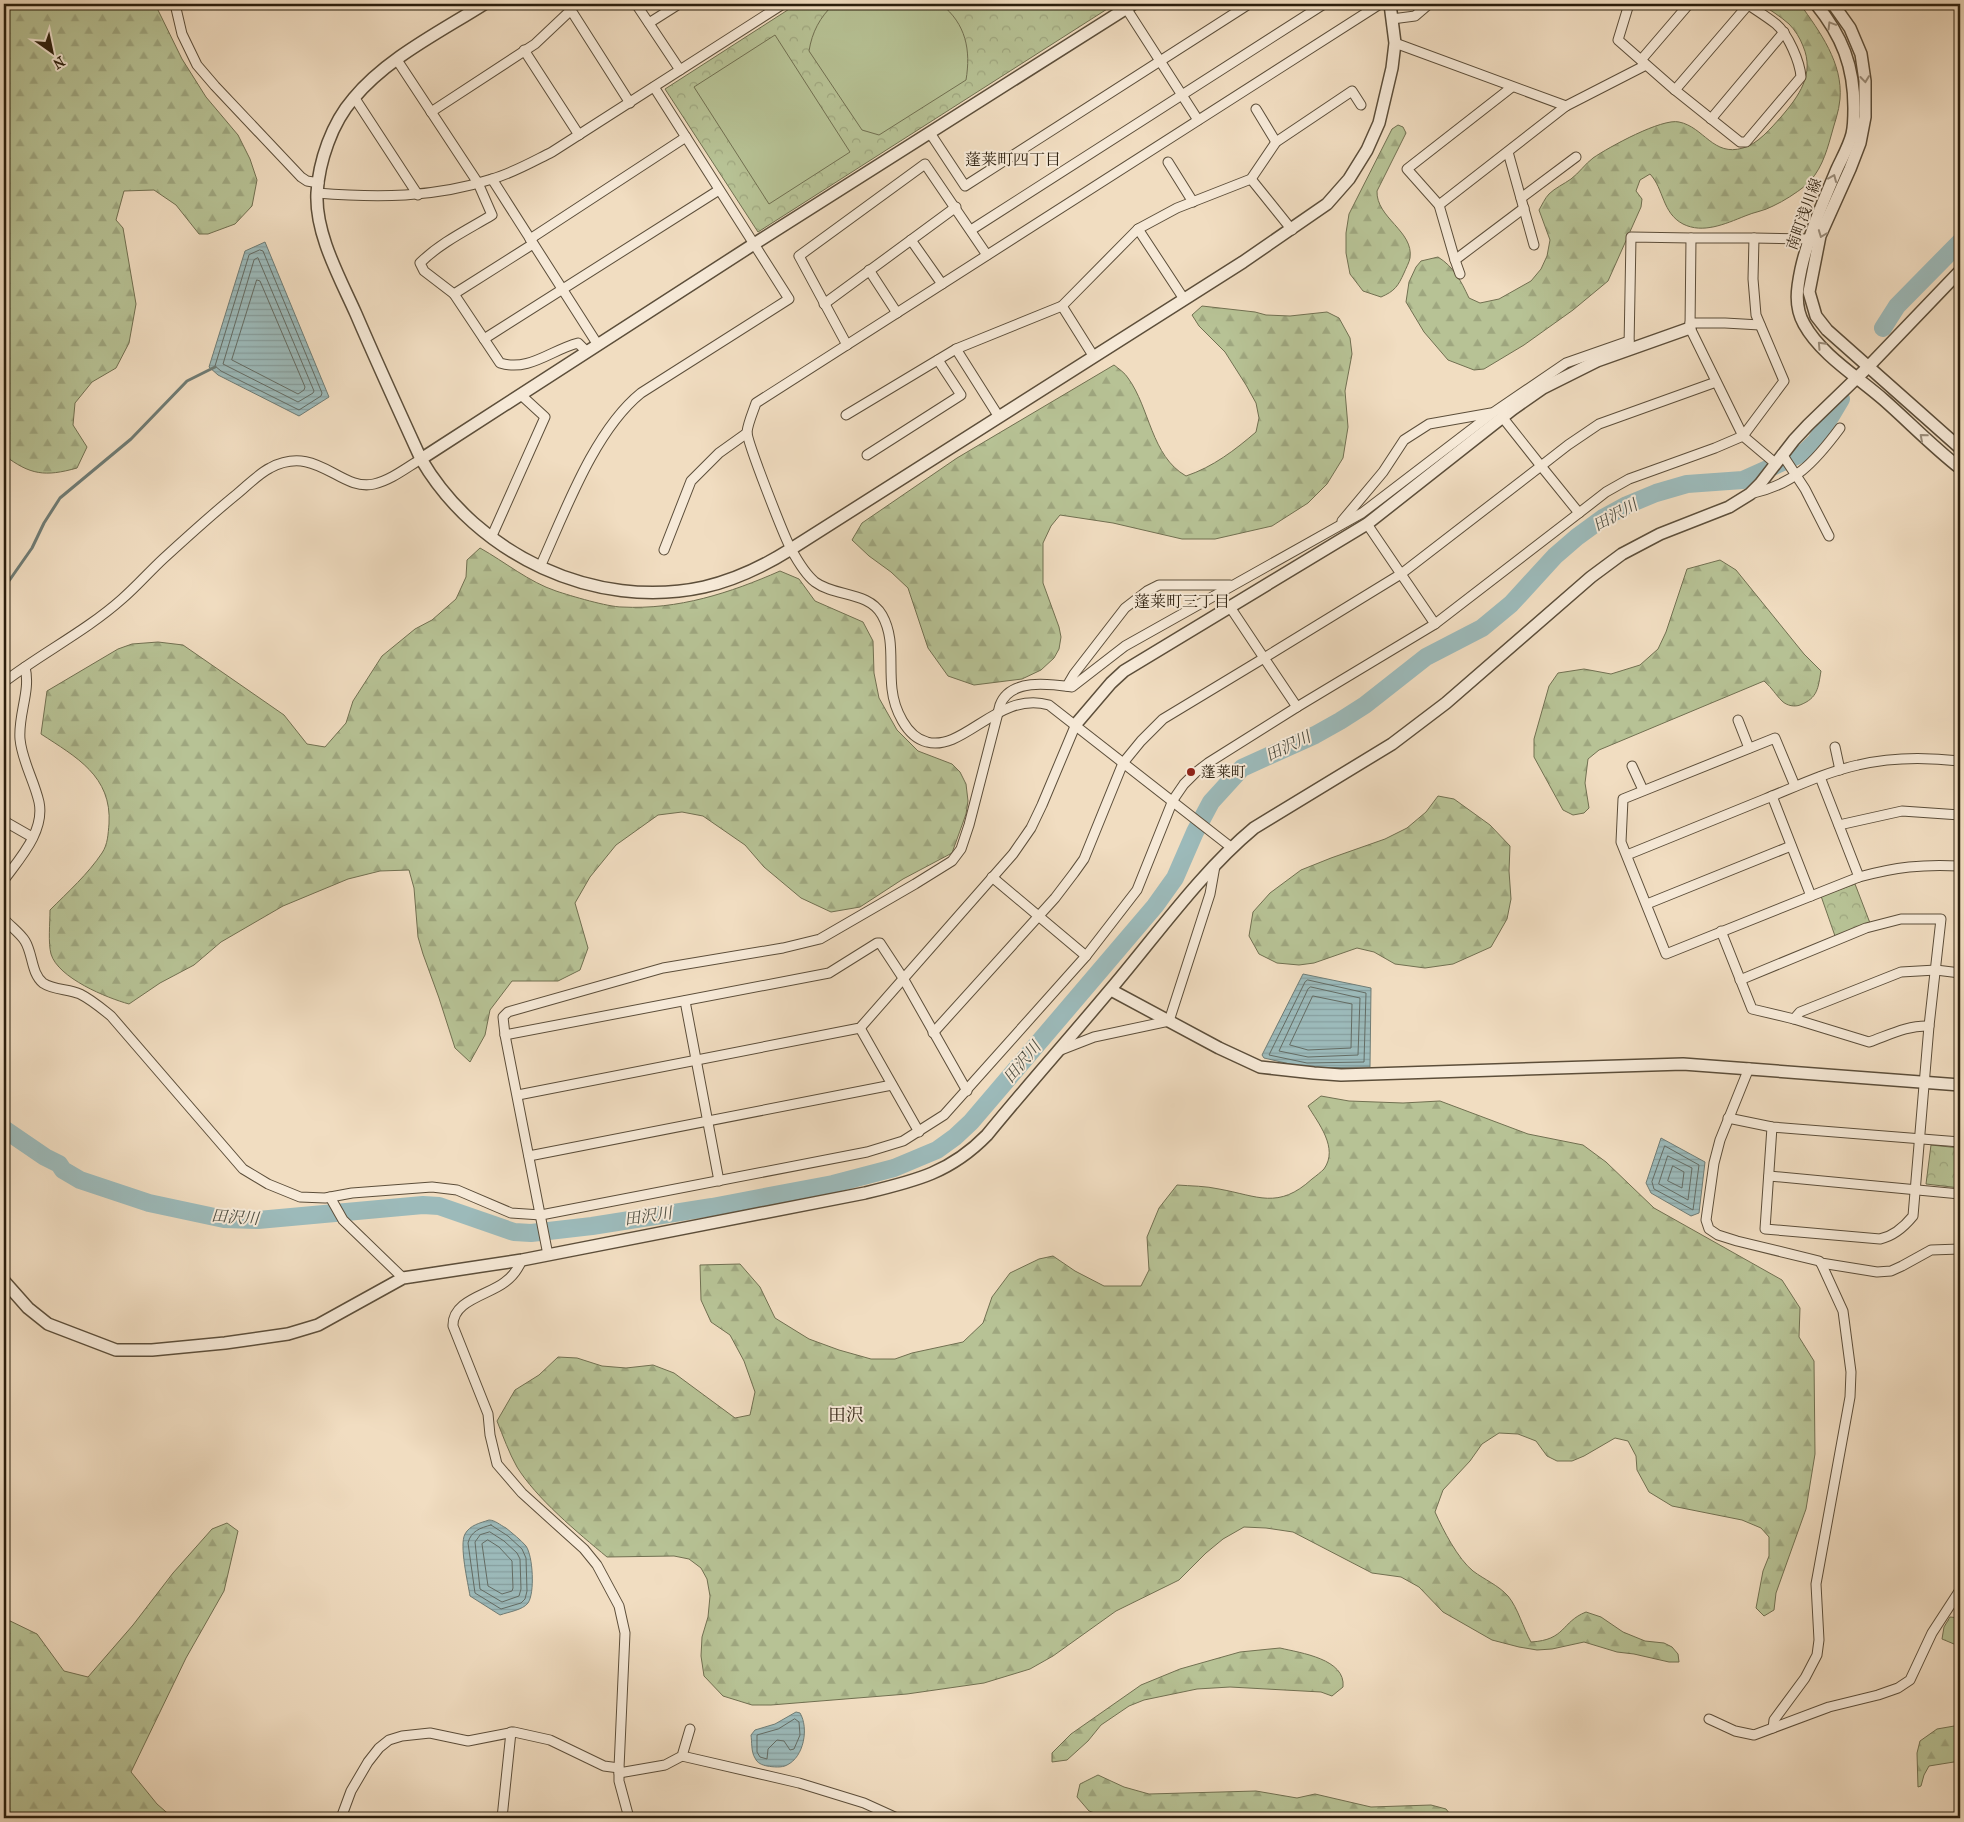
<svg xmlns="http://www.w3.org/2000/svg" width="1964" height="1822" viewBox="0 0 1964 1822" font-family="'IM FELL French Canon','Noto Serif JP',serif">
	<defs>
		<pattern id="forest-firs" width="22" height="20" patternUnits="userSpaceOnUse" patternTransform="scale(1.25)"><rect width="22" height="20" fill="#b7c295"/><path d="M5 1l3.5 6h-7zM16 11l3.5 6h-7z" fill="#9ea67f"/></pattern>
		<pattern id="park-crowns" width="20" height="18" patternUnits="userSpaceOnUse" patternTransform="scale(1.25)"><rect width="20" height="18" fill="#b7c295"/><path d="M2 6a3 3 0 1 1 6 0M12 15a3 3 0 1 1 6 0" fill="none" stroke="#9ea67f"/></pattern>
		<pattern id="water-rules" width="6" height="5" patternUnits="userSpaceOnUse" patternTransform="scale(1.25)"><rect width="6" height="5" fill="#9cbaba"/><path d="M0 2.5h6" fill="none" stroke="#879f9f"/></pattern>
	</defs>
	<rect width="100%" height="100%" fill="#f1ddc1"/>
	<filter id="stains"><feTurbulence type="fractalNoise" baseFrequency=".004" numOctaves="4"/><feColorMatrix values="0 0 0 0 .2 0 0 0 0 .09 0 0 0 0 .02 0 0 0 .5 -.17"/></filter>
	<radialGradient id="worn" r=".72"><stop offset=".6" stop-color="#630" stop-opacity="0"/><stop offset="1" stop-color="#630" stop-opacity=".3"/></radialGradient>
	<g fill="url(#forest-firs)" stroke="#717051">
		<path d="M4 4H155L182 59 206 97 238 135 250 159 257 180 252 206 235 224 208 234H199L176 205 154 190 124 191 116 220 123 228 136 304 129 343 116 368 92 382 75 403 73 425 87 447 77 468C45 477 30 475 4 455Z"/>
		<path d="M1761 4H1800C1820 32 1843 63 1840 99 1839 112 1834 124 1831 136 1826 154 1820 173 1805 186 1796 193 1784 201 1773 206 1764 211 1754 212 1745 216 1725 224 1703 234 1683 224 1662 213 1664 189 1650 174L1640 180 1636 191 1642 199 1641 207 1608 281 1573 310 1524 345 1484 369 1474 370 1448 360 1424 332 1406 302 1409 282 1416 267 1421 261 1438 257C1454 267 1461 281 1469 298L1480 303 1499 299 1531 281 1541 269 1547 256 1550 240 1539 210C1542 205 1545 198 1549 194 1555 188 1564 184 1571 179 1579 173 1585 164 1593 158 1609 147 1662 118 1679 122 1704 127 1713 157 1743 148 1758 144 1771 128 1781 117 1799 96 1815 74 1803 46 1800 38 1795 30 1789 24 1780 16 1770 10 1761 4Z"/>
		<path d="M1398 125 1403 127 1406 133 1377 191C1376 218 1414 231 1410 258 1409 263 1406 268 1404 273 1398 286 1395 291 1381 297L1363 291 1350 274 1346 253V233L1349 214 1392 129Z"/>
		<path d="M1202 306 1255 312 1266 315 1290 316 1327 312 1339 318 1350 338 1352 354 1345 391 1348 427 1343 458 1327 484 1308 503 1272 526 1215 539H1182L1113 523 1060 515 1051 526 1043 543V583L1059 627 1061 637 1059 649 1054 658 1041 670 1022 679 974 685 948 676 928 648 908 588 891 572 869 556 852 540 862 523 957 458 1114 365C1119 369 1125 373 1128 378 1150 408 1151 456 1186 476 1213 467 1235 450 1256 432L1259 418 1256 403 1246 385 1225 352 1199 326 1192 315Z"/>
		<path d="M480 548C505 562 529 582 556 591 571 596 608 607 622 607 678 610 730 593 780 571L799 579 815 601 863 622 873 641 874 673 879 698 897 730 918 751 952 764 960 772 966 784 968 801 966 814 952 853 903 879 860 907 831 912 801 898 764 867 745 845 703 816 682 812 658 815 616 845 590 877 575 903 588 948 580 970 558 981H512L490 1010 485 1035 470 1062 455 1048 439 998 423 954 418 937 414 888 409 870 380 871 348 879 283 906 221 942 194 965 160 983 129 1004C107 998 58 978 51 954 48 943 50 923 50 910 68 892 88 874 102 853 108 844 108 834 109 824 112 776 76 757 41 734L47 691 118 649 132 644 158 642 183 645 284 715 307 744 325 747 346 723 353 701 382 656 415 629 432 620 456 599 466 577 467 560Z"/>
		<path d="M1720 560 1736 570 1804 654 1821 671C1818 688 1818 698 1800 705 1795 707 1787 706 1782 701 1775 694 1773 689 1764 681L1599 750 1588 759 1585 783 1589 808 1584 813 1573 815 1563 810 1534 757V739L1549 686 1558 673 1584 669 1611 674 1640 665 1658 649 1666 632 1687 569Z"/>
		<path d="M1438 796 1454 799 1490 825 1510 846 1509 871 1511 899 1507 919 1491 947 1453 964 1425 968 1395 964 1374 952 1357 948 1314 963 1299 965 1277 963 1259 954 1249 936 1253 912 1270 893 1301 870 1331 858 1385 839 1407 828 1426 812Z"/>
		<path d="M1321 1096 1349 1101 1403 1103 1440 1101 1528 1134 1583 1145 1606 1162 1654 1208 1782 1280 1800 1308 1799 1337 1814 1361 1815 1454 1806 1509 1776 1593 1774 1610 1764 1616 1756 1608 1763 1571 1769 1556V1537L1761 1528 1742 1520 1672 1506 1649 1492 1637 1470 1636 1456 1628 1441 1615 1438 1584 1456 1572 1461H1557L1547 1456 1536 1441 1518 1434 1499 1433 1482 1444 1470 1461 1443 1490 1435 1512C1443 1530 1458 1559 1473 1571 1485 1580 1498 1585 1508 1596 1518 1608 1523 1628 1531 1642 1566 1640 1561 1622 1586 1612L1601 1617 1623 1632 1645 1641 1664 1643 1672 1647 1678 1654 1679 1662H1669L1634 1654 1617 1652 1584 1642 1552 1649 1537 1650 1519 1647 1492 1640 1443 1612 1419 1587 1401 1577 1372 1573 1293 1532 1266 1528 1244 1527 1223 1539 1206 1553 1179 1580 1116 1611 1053 1656 1030 1669 984 1683 907 1694 771 1705H752L723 1696 704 1676 701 1656 702 1637 708 1617 710 1596 707 1579 701 1568 689 1559 674 1556 607 1557C578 1533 536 1498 517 1467 509 1453 503 1436 497 1421L515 1390 539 1375 558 1357 577 1358 602 1366 626 1368 653 1365 674 1373 735 1418 750 1415 755 1392 744 1361 730 1335 711 1322 701 1300 700 1265 740 1264 760 1287 775 1318 809 1339 839 1350 871 1359H895L912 1353 963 1342 983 1323 992 1297 1010 1273 1039 1259 1053 1256 1075 1271 1104 1286H1141L1149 1270 1147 1237 1159 1208 1177 1185C1191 1186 1206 1186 1219 1189 1258 1196 1278 1210 1312 1179 1316 1176 1321 1172 1324 1169 1339 1148 1318 1123 1308 1106Z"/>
		<path d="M227 1523 238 1531 224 1591 186 1658 131 1772 157 1804 173 1818H4V1618L37 1634 64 1671 88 1677 133 1625 173 1573 212 1529Z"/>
		<path d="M1950 1617 1960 1618V1645L1954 1644 1942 1639 1944 1627Z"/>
		<path d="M1280 1648C1301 1653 1346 1659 1343 1687L1332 1696 1321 1692 1230 1687 1197 1689 1144 1700 1129 1706 1101 1725 1088 1741 1067 1760 1052 1762V1753L1071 1734 1141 1685 1180 1669 1240 1652Z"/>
		<path d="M1960 1725V1761L1929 1766 1924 1775 1921 1786 1918 1787 1917 1753 1920 1741 1937 1729Z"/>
		<path d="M1098 1775 1124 1787 1149 1794 1256 1791 1297 1798 1315 1794 1371 1807 1431 1805 1446 1809 1453 1818H1108L1089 1811 1077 1797 1080 1784Z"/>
	</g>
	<g fill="url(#park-crowns)" stroke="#717051">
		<path d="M797 4H1115L758 232 665 89Z"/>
		<path d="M1855 884 1870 923 1835 936 1821 896Z"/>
		<path d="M1931 1145 1960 1148V1188L1926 1184Z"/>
	</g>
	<g fill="#b7c295" stroke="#717051">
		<path d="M834 4H941C966 24 971 50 966 80L879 135 862 130 809 51C812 32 820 17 834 4Z"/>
		<path d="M775 35 850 152 769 204 694 87Z"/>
	</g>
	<g fill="url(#water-rules)" stroke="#6f7c75">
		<path d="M265 242 329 397 299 416 218 375 209 367 245 251Z"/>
		<path d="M1303 974 1371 988 1370 1067 1307 1068 1264 1058 1262 1055Z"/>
		<path d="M1661 1138 1705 1162 1699 1213 1691 1216 1651 1193 1646 1183Z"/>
		<path d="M489 1520C495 1520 500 1525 506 1528 512 1533 521 1540 526 1546 533 1556 535 1593 528 1603 523 1610 508 1612 500 1615L470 1596C468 1583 459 1545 465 1534 470 1525 480 1523 489 1520Z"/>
		<path d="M796 1712 800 1713C809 1728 804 1757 787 1765 782 1768 773 1767 767 1766 762 1765 757 1763 755 1758 751 1752 752 1742 751 1735L755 1730 775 1724Z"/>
	</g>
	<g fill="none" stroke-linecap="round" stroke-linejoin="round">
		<g stroke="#646c64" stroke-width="1">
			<path d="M260 250 263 251 322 393 321 396 299 410 221 371 215 366 249 255Z"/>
			<path d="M258 258 314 391 313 393 298 402 223 364 254 260Z"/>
			<path d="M257 280 260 281 305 387 304 390 298 394 232 360Z"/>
			<path d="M1308 980 1366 993 1364 1062 1307 1063 1269 1055 1305 982Z"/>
			<path d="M1311 987 1360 998 1358 1055 1308 1057 1279 1051 1308 989Z"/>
			<path d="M1313 996 1352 1004 1351 1048 1308 1050 1290 1045Z"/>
			<path d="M1665 1146 1699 1165 1693 1210 1654 1189 1652 1182Z"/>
			<path d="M1668 1156 1692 1168 1688 1200 1659 1184Z"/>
			<path d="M1673 1166 1684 1172 1682 1188 1668 1181Z"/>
			<path d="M491 1525 508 1536 522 1549 526 1558 527 1591 525 1599 521 1603 501 1609 475 1593 468 1543C471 1531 480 1528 491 1525Z"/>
			<path d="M490 1532 504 1541 517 1553 520 1559 521 1589 519 1596 502 1602 480 1589 475 1542 480 1535Z"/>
			<path d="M488 1540 499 1547 512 1561 513 1588 512 1591 502 1594 488 1586 482 1544Z"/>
			<path d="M795 1719 799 1722 800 1735 794 1749 790 1750 784 1741 777 1740 768 1749 767 1759 760 1757 757 1752V1735L778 1729Z"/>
		</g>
		<path stroke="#6f7c75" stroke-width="3" d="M4 588 32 548 44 523 60 498 131 439 187 381 215 367"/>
		<g stroke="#9cbaba" stroke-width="18">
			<path d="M1883 328 1897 306 1960 242"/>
			<path d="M4 1129 45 1157 59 1164 63 1170 80 1180 149 1203 224 1219 258 1220 423 1205 439 1206 514 1232 531 1233 592 1226 712 1207 833 1184 894 1168 937 1150 955 1137 971 1122 1155 906 1175 878 1195 832 1211 802 1242 768 1315 735 1340 721 1365 705 1426 657 1482 628 1511 604 1555 556 1577 537 1603 518 1627 505 1656 493 1687 484 1743 480 1805 452 1816 441 1841 399"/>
		</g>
		<g stroke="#5c4e3a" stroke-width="11">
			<g id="minor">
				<path d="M175 4 182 34 197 65 215 86 301 177 307 181 319 183"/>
				<path d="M567 4 630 103"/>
				<path d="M636 4 680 70"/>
				<path d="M1629 4 1618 40 1675 90 1740 142H1746L1801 77C1800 62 1788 34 1776 24 1767 17 1756 10 1747 4"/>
				<path d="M1126 8 1198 120"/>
				<path d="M1392 19 1415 16 1429 4"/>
				<path d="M649 23 679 4"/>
				<path d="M1395 43 1566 106 1646 65"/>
				<path d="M524 50 579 135"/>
				<path d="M397 60 478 183 492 215C467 230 440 243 420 263L424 271 454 294 500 363C529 372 551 350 578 343L587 352"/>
				<path d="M1641 60 1689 4"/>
				<path d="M1675 90 1748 5"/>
				<path d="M354 97 418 195"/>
				<path d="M1256 109 1276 142"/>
				<path d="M431 112 535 44 571 10"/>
				<path d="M1711 119 1784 32"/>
				<path d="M930 133 965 186 1249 4"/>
				<path d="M1508 152 1534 245"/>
				<path d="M1168 162 1193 202"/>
				<path d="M492 179 598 345"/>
				<path d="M1251 179 1292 230"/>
				<path d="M317 193C377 198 434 198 492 179 513 173 532 162 552 152L783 4"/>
				<path d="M1521 198 1576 157"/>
				<path d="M1439 205 1566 106"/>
				<path d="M1138 229 1184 299"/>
				<path d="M971 230 1324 4"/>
				<path d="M1754 238 1808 239"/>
				<path d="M530 239 686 137"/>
				<path d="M911 240 942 284"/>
				<path d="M1455 260 1524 208"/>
				<path d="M869 270 897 313"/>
				<path d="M1460 274 1455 260 1439 205 1407 169 1512 87"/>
				<path d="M454 294 533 244"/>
				<path d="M824 304 956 207"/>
				<path d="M1062 306 1094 357"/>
				<path d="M1690 323H1725L1760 325"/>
				<path d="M484 339 719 190"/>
				<path d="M847 345 799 256 925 164 987 255"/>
				<path d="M1629 347 1631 237 1691 238"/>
				<path d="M956 349 999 417"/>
				<path d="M1716 382 1599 424 1568 445 1541 466 1579 513 1606 492 1629 479 1715 448 1743 436 1784 381 1756 315 1753 279 1754 238H1691L1690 328 1743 436 1775 463"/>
				<path d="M846 415 956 349 1062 306 1138 229 1177 208 1251 179 1276 142 1352 91 1361 105"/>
				<path d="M1503 418 1541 466 1401 574 1435 624 1579 513"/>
				<path d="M1782 454 1805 489 1829 536"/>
				<path d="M867 455 961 395 938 360"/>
				<path d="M1750 494C1795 484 1814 463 1840 428"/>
				<path d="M1342 521 1383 472 1404 440 1429 424 1491 413"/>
				<path d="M1367 524 1401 574 1264 658 1297 707 1435 624"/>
				<path d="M491 538 545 417 521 395"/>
				<path d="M664 550 691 481 719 453 747 433"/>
				<path d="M540 567C565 512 594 431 641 393L789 299 654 87"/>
				<path d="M4 682C42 653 86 631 122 599 136 587 149 572 163 559 187 537 211 515 237 494 247 486 258 474 270 468 317 443 340 492 374 484 391 480 406 468 421 459"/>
				<path d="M1067 686 1074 674 1125 608 1147 591 1159 585H1230"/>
				<path d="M1738 720 1749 748"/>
				<path d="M1835 747 1840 770"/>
				<path d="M1632 766 1643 790"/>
				<path d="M1820 777 1859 877C1896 867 1922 864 1960 866"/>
				<path d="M1772 796 1811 896 1666 954 1621 842 1623 799 1775 738 1795 786"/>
				<path d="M4 821 32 837"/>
				<path d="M1839 825 1902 811 1960 815"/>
				<path d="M1232 848 1049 705C999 690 964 752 927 742 906 737 894 708 892 689 889 663 895 638 882 615 868 591 835 597 815 582 805 574 797 560 791 549 784 536 747 442 747 432 748 423 753 412 756 403L1380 4"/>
				<path d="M1627 855C1673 836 1719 818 1765 799 1795 787 1826 772 1858 765 1891 757 1926 757 1960 761"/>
				<path d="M992 877 1086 956"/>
				<path d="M4 880C20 858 45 831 39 802 34 780 22 761 20 739 18 714 31 691 25 667"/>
				<path d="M1811 896 1859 877"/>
				<path d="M1647 904 1791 846"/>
				<path d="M4 919C10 926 20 933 25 941 33 954 31 973 43 983 53 990 69 989 80 994 92 1000 101 1008 111 1016L243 1169 268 1184 300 1197 325 1198 352 1193 432 1187 457 1190 511 1213 541 1215 867 1152 903 1141 944 1115 1086 956 1137 890 1173 800 1184 784 1195 773 1208 763 1297 707"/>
				<path d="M1721 931 1752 1009 1794 1019 1869 1042C1889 1035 1908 1025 1929 1026"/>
				<path d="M1740 980 1866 928 1901 919H1941L1929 1026 1913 1216C1904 1227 1894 1236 1880 1239L1765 1229 1772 1127"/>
				<path d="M685 1001 719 1181"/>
				<path d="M1794 1019 1800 1012 1901 972 1936 970 1960 973"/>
				<path d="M860 1028 919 1132"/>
				<path d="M933 1033 1055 898 1074 873 1084 859 1123 763 1141 741 1163 719 1264 658 1230 607"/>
				<path d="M505 1035 829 973 877 943H880L903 978 967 1091"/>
				<path d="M1058 1051 1094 1037 1169 1021 1210 894 1215 866"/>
				<path d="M1749 1068 1720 1140 1714 1163 1706 1220 1709 1229 1718 1235 1737 1241 1819 1261 1821 1263 1877 1272 1891 1271 1902 1266 1931 1250 1960 1249"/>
				<path d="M518 1095 860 1028 1013 854 1031 828 1042 805 1076 724"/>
				<path d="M1728 1118 1772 1127 1960 1142"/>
				<path d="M529 1156 892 1085"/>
				<path d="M1769 1176 1960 1194"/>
				<path d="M330 1197 343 1220 403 1278"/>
				<path d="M548 1255 505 1035 503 1017 508 1012 663 968 783 948 820 939 915 884 952 861 961 849 969 825 1000 705C1010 678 1050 684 1072 687L1125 646 1362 513 1494 412 1566 363 1629 341"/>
				<path d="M522 1260C518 1269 512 1277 505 1282 489 1295 452 1300 453 1326L488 1414 490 1435 497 1464 522 1493 584 1549 597 1565 619 1606 625 1633 619 1768V1781L629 1818"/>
				<path d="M1709 1719 1735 1731 1754 1735 1829 1707 1878 1695 1898 1688 1910 1680 1932 1633 1960 1590"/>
				<path d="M1773 1728 1774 1720 1805 1678 1817 1655 1819 1640 1816 1584 1850 1397 1851 1372 1843 1311 1821 1263"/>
				<path d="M682 1756 799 1783 864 1803 897 1818"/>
				<path d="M619 1773 665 1765 682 1756 690 1729"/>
				<path d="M341 1818 351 1791 368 1762 379 1748 389 1740 402 1736 430 1733 468 1741 514 1732 550 1740 604 1766 619 1768"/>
				<path d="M502 1818 511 1732"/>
			</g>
		</g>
		<g stroke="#5c4e3a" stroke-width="14">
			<g id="tertiary">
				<path d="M484 4C440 32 387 58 353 99 332 123 319 161 317 193 315 234 340 278 356 314 377 363 399 411 421 459L754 244 1133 4"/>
				<path d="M1816 4C1842 36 1854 66 1854 108 1854 116 1854 126 1852 134 1849 146 1842 158 1837 169 1823 202 1809 234 1801 269 1797 288 1794 306 1804 324 1821 355 1858 377 1884 400 1909 422 1933 447 1960 468"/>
				<path d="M1833 4 1850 28 1861 54 1865 81V117L1860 143 1850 169 1820 236 1809 292 1816 316 1827 330 1960 448"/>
				<path d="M421 459C477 555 595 611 704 587 735 580 764 566 791 549L1243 262 1327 204 1349 179 1367 150 1379 123 1392 68 1395 43 1390 4"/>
				<path d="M1076 724 1111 683 1124 671 1367 524 1513 409 1543 388 1597 361 1690 328"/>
				<path d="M1111 990 1219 1048 1260 1067 1314 1073 1341 1075 1683 1064 1960 1085"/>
				<path d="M4 1281 28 1308 48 1324 116 1350H152L225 1343 288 1334 318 1325 403 1278 522 1260 865 1193C915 1181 950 1173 987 1135 1027 1086 1069 1039 1110 990 1156 936 1200 873 1254 828L1392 744 1446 703 1591 577 1622 554 1660 534 1729 507 1750 494 1760 484 1794 440 1808 425 1868 367 1960 271"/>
			</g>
		</g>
		<use href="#minor" stroke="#f6e9d7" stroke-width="9"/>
		<use href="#tertiary" stroke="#f6e9d7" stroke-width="11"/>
	</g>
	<defs><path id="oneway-chevron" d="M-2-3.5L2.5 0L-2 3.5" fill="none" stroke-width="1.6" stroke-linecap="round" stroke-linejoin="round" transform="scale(1.25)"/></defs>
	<g stroke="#9b8e7c">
		<use href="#oneway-chevron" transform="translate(1831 25) rotate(-121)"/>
		<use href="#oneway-chevron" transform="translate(1865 79) rotate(84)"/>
		<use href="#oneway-chevron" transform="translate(1833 178) rotate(-67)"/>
		<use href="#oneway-chevron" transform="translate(1822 234) rotate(111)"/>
		<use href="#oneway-chevron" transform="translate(1821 345) rotate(-133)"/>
		<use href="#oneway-chevron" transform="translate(1923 437) rotate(-139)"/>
	</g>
	<circle fill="#8f2418" stroke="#f6e9d7" stroke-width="2" cx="1191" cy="772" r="5"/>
	<g text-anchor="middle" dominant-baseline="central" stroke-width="4" stroke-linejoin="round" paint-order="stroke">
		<g font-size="15" fill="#2b1e0d" stroke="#f6e9d7">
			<text transform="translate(1804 214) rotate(-70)">南町浅川線</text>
		</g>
		<g font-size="15" fill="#2b1e0d" stroke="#f6e9d7" text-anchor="start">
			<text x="1201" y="772">蓬莱町</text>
		</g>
		<g font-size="16" fill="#2b1e0d" stroke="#f6e9d7">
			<text x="1013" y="159">蓬莱町四丁目</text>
			<text x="1182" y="601">蓬莱町三丁目</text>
		</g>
		<g font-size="16" font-style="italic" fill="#4d4d41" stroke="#f6e9d7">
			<text transform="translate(1615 515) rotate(-29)">田沢川</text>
			<text transform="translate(1288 746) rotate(-26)">田沢川</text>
			<text transform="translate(1022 1062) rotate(-50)">田沢川</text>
			<text transform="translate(648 1216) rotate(-8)">田沢川</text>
			<text transform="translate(235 1217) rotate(4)">田沢川</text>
		</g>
		<g font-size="18" fill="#2b1e0d" stroke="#f6e9d7">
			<text x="846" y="1415">田沢</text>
		</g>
	</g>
	<rect width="1964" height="1822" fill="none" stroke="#f1ddc1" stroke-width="20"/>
	<rect x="5" y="5" width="1954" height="1812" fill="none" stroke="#2b1e0d" stroke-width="2.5"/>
	<rect x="10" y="10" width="1944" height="1802" fill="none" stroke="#2b1e0d"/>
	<g transform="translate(52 52) rotate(147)" stroke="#f6e9d7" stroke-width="4" paint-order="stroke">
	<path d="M0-4L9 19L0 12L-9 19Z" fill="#2b1e0d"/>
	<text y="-8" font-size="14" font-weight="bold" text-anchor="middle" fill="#2b1e0d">N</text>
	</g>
	<rect width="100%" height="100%" filter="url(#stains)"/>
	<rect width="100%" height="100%" fill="url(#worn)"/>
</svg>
